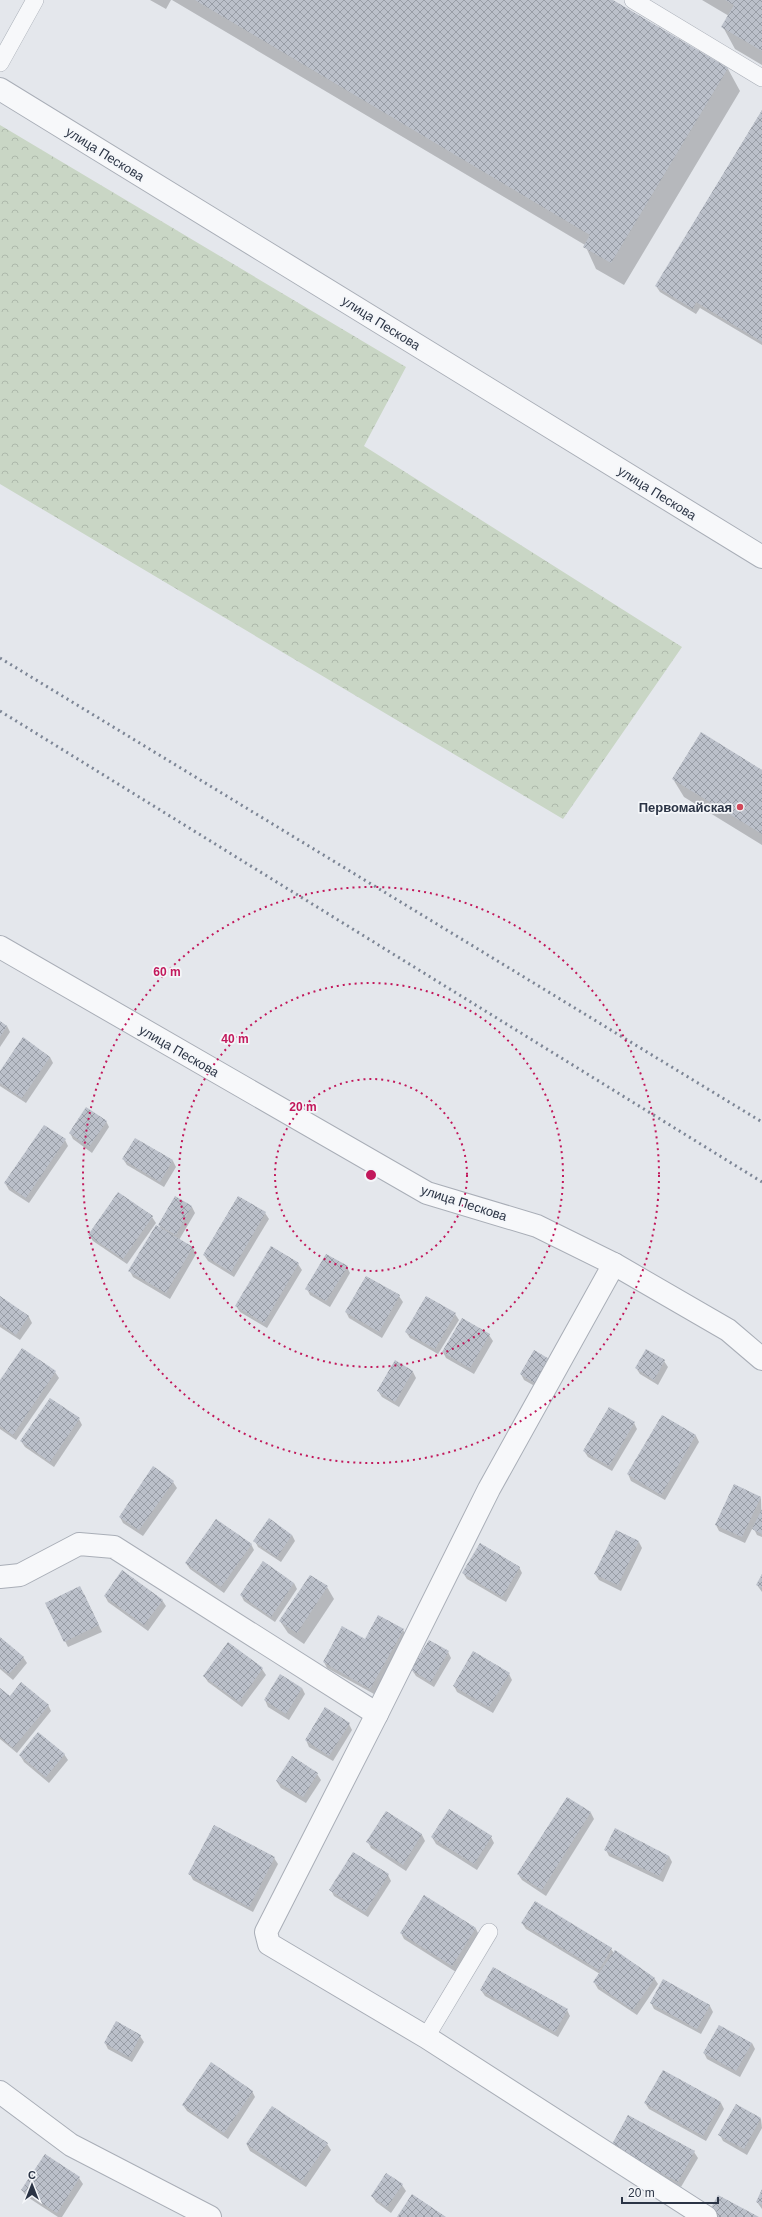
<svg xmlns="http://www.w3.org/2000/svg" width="762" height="2217" viewBox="0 0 762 2217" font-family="Arial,sans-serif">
	<defs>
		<pattern id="forest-crowns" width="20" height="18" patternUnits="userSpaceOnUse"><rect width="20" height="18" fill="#c9d6c5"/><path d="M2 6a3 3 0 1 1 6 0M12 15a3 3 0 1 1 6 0" fill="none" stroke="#adb8ab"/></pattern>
		<pattern id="building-cross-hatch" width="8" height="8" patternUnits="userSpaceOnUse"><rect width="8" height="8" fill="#bbc0ca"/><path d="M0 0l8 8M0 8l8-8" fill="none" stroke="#989da6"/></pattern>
	</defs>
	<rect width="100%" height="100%" fill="#e4e7ec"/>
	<path fill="url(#forest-crowns)" d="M0 125 406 367 364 446 682 647 563 819 0 484Z"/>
	<g fill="#0003">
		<path d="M150 0H171L166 9Z"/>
		<path d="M172 0H611L728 69 740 91 624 285 596 269 585 245Z"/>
		<path d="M702 0H762V65L735 49 723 27 729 16Z"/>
		<path d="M762 112V345L700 308 696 314 660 292 656 286Z"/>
		<path d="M762 771V845L684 797 673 779Z"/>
		<path d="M0 1022 7 1026 10 1032 0 1047Z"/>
		<path d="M50 1057 53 1063 26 1103 0 1086V1072Z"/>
		<path d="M106 1121 109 1127 92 1153 73 1139 70 1133Z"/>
		<path d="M135 1139 173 1161 176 1167 164 1187 127 1165 123 1159Z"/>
		<path d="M65 1140 68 1146 29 1203 9 1190 5 1183Z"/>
		<path d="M175 1198 192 1207 195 1213 179 1240 193 1248 196 1254 170 1299 133 1277 130 1271 161 1229 159 1225Z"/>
		<path d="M265 1213 269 1219 234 1277 208 1261 204 1255Z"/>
		<path d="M152 1217 156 1223 127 1264 93 1241 89 1235Z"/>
		<path d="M298 1264 302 1270 267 1328 240 1312 236 1306Z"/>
		<path d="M347 1267 350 1273 330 1307 310 1295 307 1289Z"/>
		<path d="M366 1277 399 1296 403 1302 382 1338 349 1318 346 1312Z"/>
		<path d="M0 1297 29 1317 32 1323 20 1340 0 1327Z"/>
		<path d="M455 1314 459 1320 438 1354 410 1338 406 1332Z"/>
		<path d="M489 1335 493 1341 474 1374 446 1358 443 1352Z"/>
		<path d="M534 1352 540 1389 524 1380 521 1374Z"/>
		<path d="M664 1361 668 1367 658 1385 640 1374 636 1368Z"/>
		<path d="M55 1372 59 1378 16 1440 0 1429V1382Z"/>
		<path d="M413 1372 416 1378 399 1407 382 1397 378 1391Z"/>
		<path d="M662 1416 696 1436 699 1442 665 1500 631 1481 628 1474Z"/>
		<path d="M79 1419 82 1425 54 1467 25 1447 21 1441Z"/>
		<path d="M634 1423 637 1429 612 1471 588 1457 584 1451Z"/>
		<path d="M173 1482 177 1488 143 1536 123 1523 120 1517Z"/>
		<path d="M761 1498 762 1537 757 1535 753 1527 745 1543 719 1531 716 1525Z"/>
		<path d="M292 1535 295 1541 281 1562 258 1547 255 1541Z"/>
		<path d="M639 1542 642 1548 621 1591 599 1580 595 1574Z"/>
		<path d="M251 1544 254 1550 224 1593 190 1569 186 1563Z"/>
		<path d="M519 1567 522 1573 506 1602 467 1579 463 1573Z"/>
		<path d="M762 1576V1592L757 1585Z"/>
		<path d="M294 1583 297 1589 275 1622 244 1601 241 1595Z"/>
		<path d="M327 1587 334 1599 304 1644 288 1633 280 1621Z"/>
		<path d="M84 1594 102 1632 68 1647 65 1641Z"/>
		<path d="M105 1596 162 1600 166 1606 148 1631 108 1602Z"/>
		<path d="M403 1630 407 1636 374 1694 327 1668 324 1662 365 1640Z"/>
		<path d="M0 1639 23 1657 27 1663 13 1680 0 1669Z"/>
		<path d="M448 1652 451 1658 434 1687 416 1676 412 1670Z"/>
		<path d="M262 1669 266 1675 242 1707 208 1682 204 1676Z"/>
		<path d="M509 1674 512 1680 493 1713 457 1692 454 1686Z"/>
		<path d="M302 1688 305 1694 289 1720 268 1707 265 1700Z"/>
		<path d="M0 1689 10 1697 48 1705 51 1711 17 1753 0 1739Z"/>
		<path d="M349 1724 352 1730 333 1761 309 1747 306 1740Z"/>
		<path d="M64 1754 68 1760 49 1783 24 1762 20 1755Z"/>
		<path d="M317 1774 321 1780 306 1803 281 1788 277 1782Z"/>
		<path d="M567 1798 591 1813 594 1819 546 1896 522 1880 518 1874Z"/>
		<path d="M387 1813 422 1835 425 1841 406 1871 371 1848 368 1842Z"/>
		<path d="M432 1837H491L494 1843 477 1870 436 1844Z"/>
		<path d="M606 1850 669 1856 672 1862 663 1882 609 1856Z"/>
		<path d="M274 1858 278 1864 253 1912 193 1880 190 1874Z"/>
		<path d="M388 1875 391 1881 368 1917 334 1896 331 1890Z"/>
		<path d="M424 1896 476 1929 479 1935 456 1972 404 1939 401 1933Z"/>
		<path d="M522 1923 611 1949 614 1953 654 1978 658 1984 637 2015 598 1989 594 1982 600 1974 526 1929Z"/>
		<path d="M663 1981 710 2006 713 2012 701 2034 654 2009 651 2003Z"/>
		<path d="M481 1990 567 2010 570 2016 558 2037 485 1996Z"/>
		<path d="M140 2036 144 2042 132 2062 108 2049 105 2043Z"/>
		<path d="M752 2043 755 2049 740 2077 707 2059 704 2053Z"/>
		<path d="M252 2091 255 2097 228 2139 187 2111 183 2105Z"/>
		<path d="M645 2103H721L724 2109 706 2141 649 2109Z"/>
		<path d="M761 2119 762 2128 747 2155 723 2141 720 2135Z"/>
		<path d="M327 2144 331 2150 306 2187 250 2151 247 2145Z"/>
		<path d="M616 2152H694L698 2158 681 2187Z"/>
		<path d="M79 2178 83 2184 62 2217H58L26 2196 22 2190Z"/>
		<path d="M402 2185 406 2191 391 2213 376 2202 372 2196Z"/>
		<path d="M762 2191V2209L757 2202Z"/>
	</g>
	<g fill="url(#building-cross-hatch)">
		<path d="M195 0H613L728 68 611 263 583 247 590 235Z"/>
		<path d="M725 0H762V51L721 27 734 5Z"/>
		<path d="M762 110V342L696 302 693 309 655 286Z"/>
		<path d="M701 732 762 770V834L672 779Z"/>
		<path d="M0 1021 7 1026 0 1037Z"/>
		<path d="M23 1037 50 1057 22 1098 0 1083V1071Z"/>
		<path d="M86 1107 107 1121 89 1147 69 1133Z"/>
		<path d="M44 1125 66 1139 26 1198 4 1183Z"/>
		<path d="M135 1138 173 1160 160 1182 122 1159Z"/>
		<path d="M118 1192 153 1216 123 1259 88 1235Z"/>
		<path d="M175 1196 192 1206 176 1235 158 1225Z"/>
		<path d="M238 1196 266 1212 231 1272 203 1255Z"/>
		<path d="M156 1225 193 1247 166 1293 128 1271Z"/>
		<path d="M271 1246 299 1263 264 1323 235 1306Z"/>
		<path d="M326 1254 348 1266 326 1301 305 1289Z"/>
		<path d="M366 1276 400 1295 379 1332 345 1312Z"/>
		<path d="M0 1296 29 1316 16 1335 0 1324Z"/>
		<path d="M426 1296 456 1313 435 1349 405 1332Z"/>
		<path d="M462 1318 490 1334 470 1368 442 1352Z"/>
		<path d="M22 1348 56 1371 13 1435 0 1426V1380Z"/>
		<path d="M646 1349 665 1360 654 1380 635 1368Z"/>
		<path d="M534 1350 551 1360 536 1384 520 1374Z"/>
		<path d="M395 1360 413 1371 395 1402 377 1391Z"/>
		<path d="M50 1398 80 1418 50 1462 20 1441Z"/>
		<path d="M609 1407 635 1422 609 1466 583 1451Z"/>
		<path d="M662 1415 696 1435 661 1495 627 1474Z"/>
		<path d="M153 1466 174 1481 139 1530 119 1517Z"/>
		<path d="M734 1484 761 1497 742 1537 715 1525Z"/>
		<path d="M762 1509V1534L752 1529Z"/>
		<path d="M269 1518 292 1535 277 1557 253 1541Z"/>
		<path d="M216 1519 252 1544 221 1587 185 1563Z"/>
		<path d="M616 1530 639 1541 618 1585 594 1574Z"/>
		<path d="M480 1543 520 1567 502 1597 462 1573Z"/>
		<path d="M263 1561 294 1583 271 1617 240 1595Z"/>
		<path d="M122 1570 163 1600 144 1625 104 1596Z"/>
		<path d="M762 1574V1588L756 1585Z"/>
		<path d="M310 1575 328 1586 297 1633 279 1621Z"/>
		<path d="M80 1586 99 1625 64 1642 45 1603Z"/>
		<path d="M378 1615 404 1629 370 1689 323 1662 342 1626 365 1639Z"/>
		<path d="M0 1637 24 1657 9 1674 0 1667Z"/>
		<path d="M429 1640 449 1651 431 1682 411 1670Z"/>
		<path d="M228 1642 263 1668 239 1702 203 1676Z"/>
		<path d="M473 1651 510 1673 489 1707 453 1686Z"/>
		<path d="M280 1674 302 1688 286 1714 264 1700Z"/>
		<path d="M21 1682 49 1705 13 1748 0 1737V1688L10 1696Z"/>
		<path d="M325 1707 350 1723 329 1756 305 1740Z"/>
		<path d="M38 1732 65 1754 46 1777 19 1755Z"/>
		<path d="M292 1756 318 1773 303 1797 276 1781Z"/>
		<path d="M567 1797 591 1812 542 1890 517 1874Z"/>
		<path d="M449 1809 492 1836 474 1864 431 1837Z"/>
		<path d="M386 1811 422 1834 403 1865 366 1842Z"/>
		<path d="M214 1825 275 1857 249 1907 188 1874Z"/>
		<path d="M615 1828 669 1856 659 1876 604 1850Z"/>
		<path d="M353 1852 389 1874 365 1912 329 1890Z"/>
		<path d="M424 1895 476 1928 452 1966 400 1933Z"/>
		<path d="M535 1901 612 1948 599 1970 521 1923Z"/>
		<path d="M615 1950 655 1978 633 2010 593 1982Z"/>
		<path d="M493 1967 568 2009 555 2032 480 1990Z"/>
		<path d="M663 1979 710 2005 697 2029 650 2003Z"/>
		<path d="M116 2021 141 2035 129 2057 104 2043Z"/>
		<path d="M719 2025 752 2043 736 2071 703 2053Z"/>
		<path d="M211 2062 253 2091 224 2133 182 2105Z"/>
		<path d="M663 2070 721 2102 703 2136 644 2103Z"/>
		<path d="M736 2104 761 2118 744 2149 718 2135Z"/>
		<path d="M272 2106 328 2143 302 2181 246 2144Z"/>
		<path d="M628 2115 695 2151 678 2182 611 2146Z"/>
		<path d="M45 2154 80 2177 57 2213 21 2190Z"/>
		<path d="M386 2173 403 2184 387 2207 371 2196Z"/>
		<path d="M762 2189V2205L756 2202Z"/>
		<path d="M412 2194 446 2217H397Z"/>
		<path d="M718 2195 759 2217H706Z"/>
	</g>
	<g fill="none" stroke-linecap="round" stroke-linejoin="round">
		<g stroke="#a9aeb7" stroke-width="18">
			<g id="service">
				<path d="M633 0 762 78"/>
				<path d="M0 63 35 0"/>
				<path d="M426 2037 489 1932"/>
			</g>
		</g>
		<g stroke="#a9aeb7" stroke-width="24">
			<g id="minor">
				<path d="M0 89 762 557"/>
				<path d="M0 947 427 1193 537 1226 614 1264 728 1330 762 1359"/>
				<path d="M614 1264 489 1489 377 1714 266 1932 269 1944 426 2037 706 2217"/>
				<path d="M0 1577 20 1575 79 1544 114 1547 377 1714"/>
				<path d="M0 2092 71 2145 210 2217"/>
			</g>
		</g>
		<use href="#service" stroke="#f7f8fa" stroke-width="17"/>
		<use href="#minor" stroke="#f7f8fa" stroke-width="22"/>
		<g stroke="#7d8696" stroke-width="3" stroke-dasharray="2 4" stroke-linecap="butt">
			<path d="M0 658 762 1122"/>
			<path d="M0 711 762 1182"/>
		</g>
	</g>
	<g fill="none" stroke="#c2185b" stroke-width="2" stroke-dasharray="2 4">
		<circle cx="371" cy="1175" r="96"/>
		<circle cx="371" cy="1175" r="192"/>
		<circle cx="371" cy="1175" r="288"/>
	</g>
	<circle fill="#d1495b" stroke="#f4f6f9" stroke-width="1.5" cx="740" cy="807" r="4"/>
	<g text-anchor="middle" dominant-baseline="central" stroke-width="3.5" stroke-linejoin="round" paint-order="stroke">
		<g font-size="13" fill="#2b3445" stroke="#f4f6f9">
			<text transform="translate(105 154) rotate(32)">улица Пескова</text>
			<text transform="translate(381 323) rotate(32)">улица Пескова</text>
			<text transform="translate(657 493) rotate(32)">улица Пескова</text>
			<text transform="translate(179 1051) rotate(30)">улица Пескова</text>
			<text transform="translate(464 1203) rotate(18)">улица Пескова</text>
		</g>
		<g font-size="13" font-weight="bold" fill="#2b3445" stroke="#f4f6f9" text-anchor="end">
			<text x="732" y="807">Первомайская</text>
		</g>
	</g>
	<circle cx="371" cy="1175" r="6" fill="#c2185b" stroke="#f4f6f9" stroke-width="2"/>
	<g font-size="12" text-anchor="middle" font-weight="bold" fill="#c2185b" stroke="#f4f6f9" stroke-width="3.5" stroke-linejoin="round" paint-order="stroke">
		<text x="167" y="976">60 m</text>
		<text x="235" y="1043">40 m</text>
		<text x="303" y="1111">20 m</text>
	</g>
	<g transform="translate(32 2185)" stroke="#f4f6f9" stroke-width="3" paint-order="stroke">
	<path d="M0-3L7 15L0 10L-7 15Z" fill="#2b3445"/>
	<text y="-6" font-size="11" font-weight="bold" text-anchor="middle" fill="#2b3445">С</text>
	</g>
	<path d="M622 2197v6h96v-6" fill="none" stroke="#2b3445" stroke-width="2"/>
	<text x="628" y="2197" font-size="12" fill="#2b3445" stroke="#f4f6f9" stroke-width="3" paint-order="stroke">20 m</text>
</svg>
